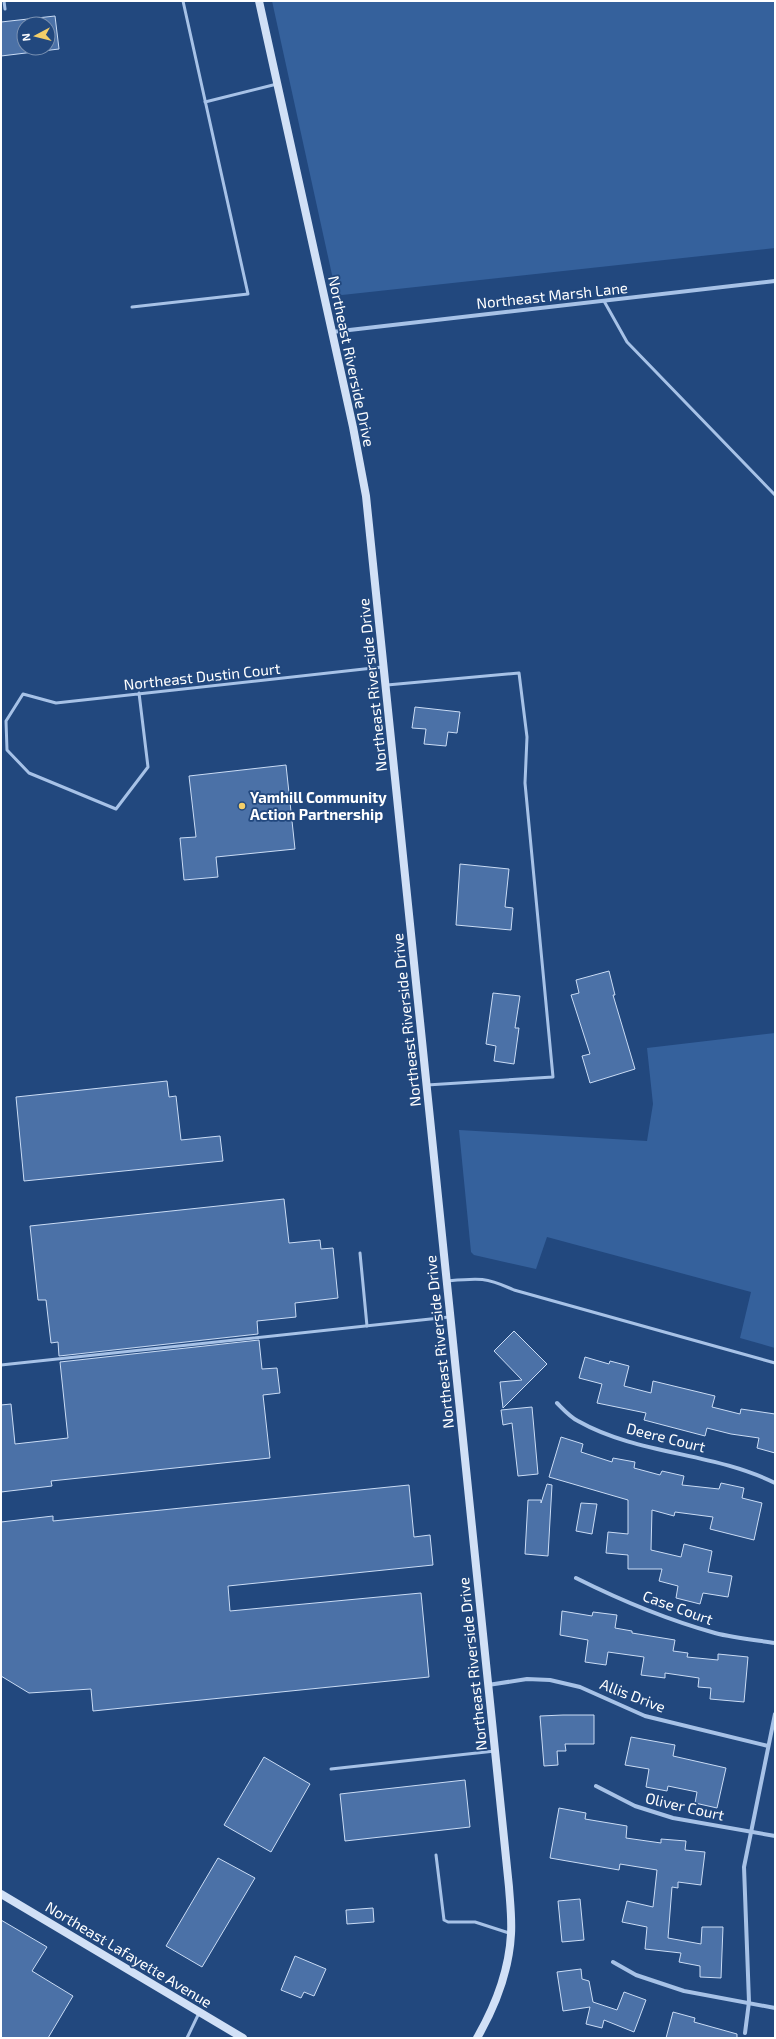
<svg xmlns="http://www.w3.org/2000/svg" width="776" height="2039" viewBox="0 0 776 2039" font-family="'Exo 2',sans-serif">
	<rect width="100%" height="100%" fill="#22487e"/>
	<g fill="#35619c">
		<path d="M272 1H775V248L342 295 336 293Z"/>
		<path d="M775 1033V1348L740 1338 751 1292 547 1237 536 1269 474 1255 471 1252 459 1130 647 1141 653 1104 647 1048Z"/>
	</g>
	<g fill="#4b71a7" stroke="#cadcf5" fill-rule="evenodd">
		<path d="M55 16 59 49 1 56V22ZM24 24H48V48H24Z"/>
		<path d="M415 707 460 712 457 733 448 732 446 746 424 744 426 729 412 728Z"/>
		<path d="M286 765 295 849 216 857 218 877 184 880 180 838 196 837 189 776Z"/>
		<path d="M460 864 509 869 505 907 513 908 511 930 456 925Z"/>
		<path d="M609 971 615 995H613L635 1069 590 1083 582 1056 590 1054 571 995 579 993 576 980Z"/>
		<path d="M493 993 520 996 515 1028H519L514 1064 494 1061 496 1046 486 1044Z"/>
		<path d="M167 1081 169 1097 176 1096 181 1140 220 1136 223 1161 24 1181 16 1097Z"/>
		<path d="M284 1199 289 1243 320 1240 321 1249 333 1248 338 1298 295 1303 296 1317 257 1321 258 1334 59 1356 58 1342 51 1343 46 1300H38L30 1226Z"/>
		<path d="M514 1331 547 1364 503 1408 500 1382 522 1380 494 1351Z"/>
		<path d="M259 1340 262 1369 277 1368 280 1393 263 1395 270 1458 51 1481 52 1486 1 1492V1405L11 1404 15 1444 68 1438 60 1362Z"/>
		<path d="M585 1357 609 1364 610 1361 629 1366 624 1386 651 1393 653 1381 715 1396 712 1407 740 1414 741 1409 775 1414V1453L757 1448 759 1438 731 1434 707 1428 705 1436 644 1420 646 1413 597 1403 602 1384 579 1378Z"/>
		<path d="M532 1407 538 1474 518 1476 512 1423 503 1425 501 1410Z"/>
		<path d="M561 1437 583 1444 581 1452 612 1462 613 1458 635 1462 634 1468 660 1475 662 1471 684 1476 682 1485 719 1489 721 1483 744 1488 742 1498 762 1503 754 1540 710 1529 713 1517 675 1512 674 1516 652 1510 651 1550 681 1557 684 1544 712 1551 708 1572 732 1576 728 1597 703 1593 700 1604 676 1598 678 1586 659 1581 662 1569H628V1555L606 1553 608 1532 628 1534V1500L549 1477Z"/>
		<path d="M547 1484 552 1485 548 1556 525 1554 528 1500H541V1503Z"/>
		<path d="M409 1485 414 1537 430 1535 433 1565 228 1586 230 1611 421 1593 429 1677 93 1711 91 1689 29 1693 1 1676V1522L53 1516V1521Z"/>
		<path d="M581 1503 597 1504 592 1534 576 1531Z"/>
		<path d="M562 1611 592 1616 593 1612 617 1615 615 1628 632 1631V1633L675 1640 673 1651 688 1653 687 1657 718 1660V1654L748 1657 744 1702 710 1699 711 1688 698 1687 699 1678 665 1673V1678L641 1675 644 1657 608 1652 606 1665 585 1662 588 1640 560 1635Z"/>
		<path d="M563 1715H594V1744H565L566 1751H557L558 1765 544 1766 540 1716Z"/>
		<path d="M631 1737 675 1745 673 1756 726 1768 717 1808 695 1803 697 1792 668 1786 667 1791 646 1787 649 1769 625 1765Z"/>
		<path d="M264 1757 310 1784 271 1852 224 1825Z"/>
		<path d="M465 1780 470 1827 345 1841 340 1794Z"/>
		<path d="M559 1808 586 1813 585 1819 627 1826 626 1838 661 1843V1839L686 1841 685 1850 705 1852 701 1885 678 1882V1888L672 1887 668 1938 701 1944 702 1927H723L721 1978 700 1977V1966L679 1962 681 1953 645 1949 647 1927 622 1922 627 1901 653 1907 657 1870 620 1864 619 1870 550 1858Z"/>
		<path d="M218 1858 255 1878 202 1967 166 1946Z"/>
		<path d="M580 1899 584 1940 562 1942 558 1901Z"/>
		<path d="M373 1908 374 1922 347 1924 346 1910Z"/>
		<path d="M1 1920 47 1947 32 1971 73 1996 48 2038H1Z"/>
		<path d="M295 1956 326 1969 314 1996 304 1992 301 1998 281 1990Z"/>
		<path d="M581 1969 582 1979 589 1981 593 2002 617 2010 624 1992 646 2000 634 2032 604 2020 602 2028 586 2024 590 2007 563 2011 557 1972Z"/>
		<path d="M673 2012 695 2018 694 2022 737 2034V2038H666Z"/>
	</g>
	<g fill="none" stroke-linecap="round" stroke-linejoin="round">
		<g stroke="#a7c2e7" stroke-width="3">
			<path d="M4 1 5 9"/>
			<path d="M205 102 277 84"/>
			<path d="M604 301 627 342 775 495"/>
			<path d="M132 307 248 294 183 1"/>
			<path d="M387 685 519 673 527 737 525 783 553 1077 427 1085"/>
			<path d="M139 693 148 767 116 809 29 773 7 750 6 721 23 694 56 703 382 667"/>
			<path d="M360 1253 367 1326"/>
			<path d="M447 1281C479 1278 485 1277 514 1290L775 1363"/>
			<path d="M1 1365 449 1317"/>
			<path d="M331 1769 495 1751"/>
			<path d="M436 1855 444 1920 448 1922H475L509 1933"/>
			<path d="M187 2038 199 2013"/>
		</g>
		<g stroke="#a7c2e7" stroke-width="4">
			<path d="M332 332 775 281"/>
			<path d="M557 1403C563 1409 570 1417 578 1421 638 1455 713 1452 775 1483"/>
			<path d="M576 1578C620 1600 668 1620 715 1633 734 1638 755 1640 775 1643"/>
			<path d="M488 1685 527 1679 550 1680 580 1687 645 1716 768 1746"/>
			<path d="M596 1786 635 1806 673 1818 775 1836"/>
			<path d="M613 1962 636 1975 684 1991 775 2008"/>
			<path d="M745 2033 749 2002 744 1867 775 1714"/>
		</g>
		<g stroke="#d1e0f6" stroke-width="8">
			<path d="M259 1 353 427 366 496 509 1887C510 1902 512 1918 511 1934 509 1972 496 2005 477 2038"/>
			<path d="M1 1894 243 2038"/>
		</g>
	</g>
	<circle fill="#f3ce69" stroke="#22487e" stroke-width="1.5" cx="242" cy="806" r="4"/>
	<g text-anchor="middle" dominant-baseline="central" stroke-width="3.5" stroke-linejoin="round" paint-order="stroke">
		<g font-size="15" fill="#fff" stroke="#22487e">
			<text transform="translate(552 295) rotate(-6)">Northeast Marsh Lane</text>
			<text transform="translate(352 361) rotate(78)">Northeast Riverside Drive</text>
			<text transform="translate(202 676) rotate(-6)">Northeast Dustin Court</text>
			<text transform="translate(372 685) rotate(-96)">Northeast Riverside Drive</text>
			<text transform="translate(406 1020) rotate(-96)">Northeast Riverside Drive</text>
			<text transform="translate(439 1342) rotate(-96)">Northeast Riverside Drive</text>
			<text transform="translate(666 1437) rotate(14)">Deere Court</text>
			<text transform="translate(678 1607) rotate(20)">Case Court</text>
			<text transform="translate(472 1664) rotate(-96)">Northeast Riverside Drive</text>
			<text transform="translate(633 1695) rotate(21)">Allis Drive</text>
			<text transform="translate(685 1806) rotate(13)">Oliver Court</text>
			<text transform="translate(129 1954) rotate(31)">Northeast Lafayette Avenue</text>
		</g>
		<g font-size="15" font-weight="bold" fill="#fff" stroke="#22487e" text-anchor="start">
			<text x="250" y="797">Yamhill Community<tspan x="250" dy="17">Action Partnership</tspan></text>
		</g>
	</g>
	<rect width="776" height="2039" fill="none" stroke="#ffffff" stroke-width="4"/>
	<g transform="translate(36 36) rotate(263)"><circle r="19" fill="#22487e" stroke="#7a91b2"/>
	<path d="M0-3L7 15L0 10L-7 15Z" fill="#f3ce69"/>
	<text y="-6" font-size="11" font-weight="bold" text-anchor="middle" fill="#ffffff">N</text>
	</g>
</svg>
